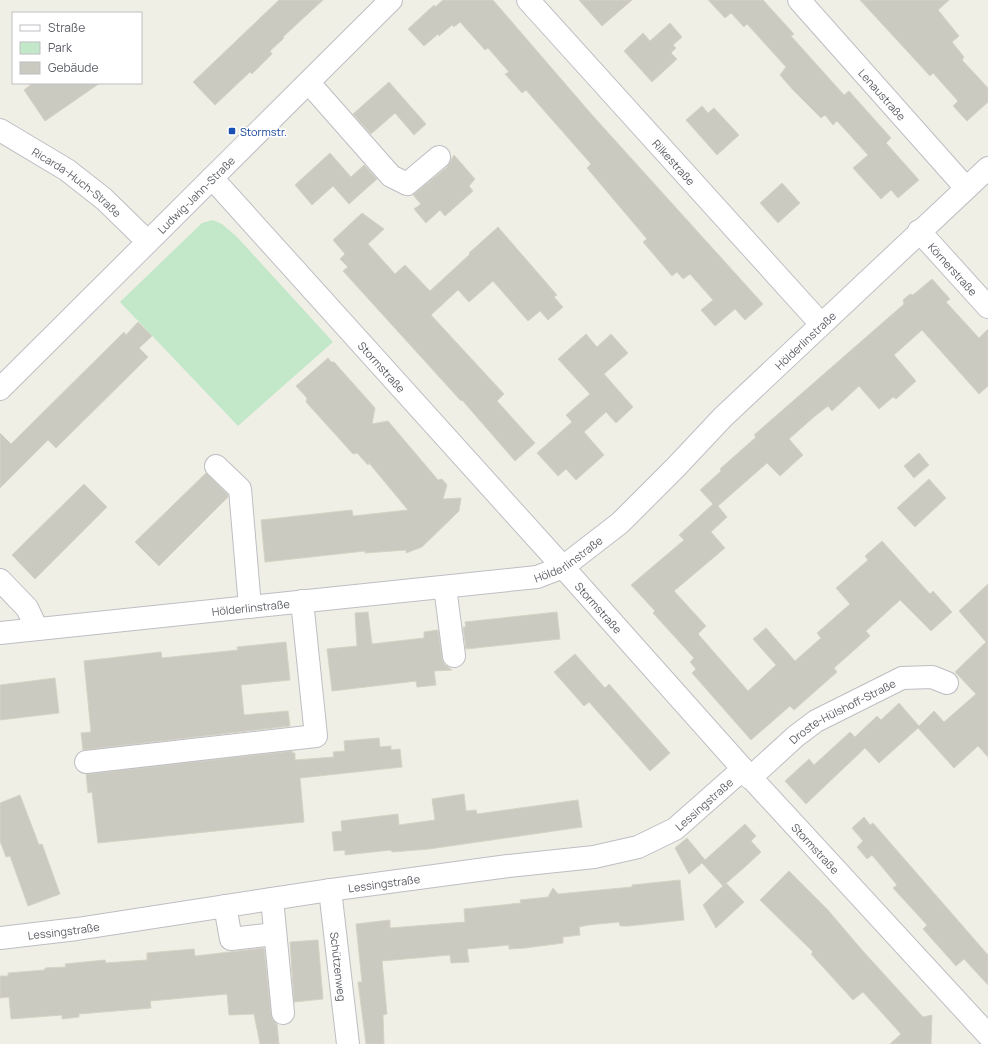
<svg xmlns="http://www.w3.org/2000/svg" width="988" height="1044" viewBox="0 0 988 1044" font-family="Manrope,sans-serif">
	<rect width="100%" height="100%" fill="#f0efe5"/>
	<path fill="#c2e7c9" d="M213 220 222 224 237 237 333 342 238 426 120 302 202 223Z"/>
	<g fill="#cbcac1" stroke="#d5d3c3">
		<path d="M279 0H323L283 37 284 38 270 51 272 54 252 74 250 72 215 105 193 82Z"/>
		<path d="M443 0H493L593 116 763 304 745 320 735 309 715 326 701 310 713 300 690 274 683 279 677 272 672 276 643 242 647 239 587 168 591 164 526 90 522 93 505 74 509 72 488 48 485 50 460 22 454 27 452 25 439 36 438 34 424 46 408 29 434 5 435 7Z"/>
		<path d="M579 0H632L602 26Z"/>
		<path d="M708 0H763L794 34 791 36 844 95 849 91 891 138 886 143 919 180 898 198 891 190 881 199 853 168 868 155 837 121 833 125 825 115 821 118 793 90 780 75 786 67 747 24 744 27 731 13 725 18Z"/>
		<path d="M860 0H949L938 10 959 36 952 42 964 57 962 60 988 88V102L967 121 953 106 958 101 933 73 930 76Z"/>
		<path d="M670 23 682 37 673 45 676 48 671 53 677 59 652 82 624 51 643 33 650 41Z"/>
		<path d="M389 82 426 124 414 135 395 113 371 134 353 114Z"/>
		<path d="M33 83H100L45 121 24 90Z"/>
		<path d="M702 106 708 113 714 108 739 135 717 155 686 120Z"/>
		<path d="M330 153 351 177 364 165 377 179 349 204 333 186 312 205 295 185Z"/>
		<path d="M454 155 475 179 469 186 473 191 445 216 440 210 426 223 414 209 421 204 413 195 447 167Z"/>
		<path d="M782 183 800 203 778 223 760 203Z"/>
		<path d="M362 213 384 229 368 244 395 274 405 265 430 291 470 254 469 253 498 227 557 295 554 297 563 307 548 320 540 311 528 321 493 281 469 302 458 290 431 315 504 394 497 401 535 443 515 461 462 400 461 401 343 271 348 267 340 259 345 254 333 240Z"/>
		<path d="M932 279 950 299 946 302 979 338 988 329V386L979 394 922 330 894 355 916 381 896 399 893 397 879 409 859 386 832 411 828 406 815 416 789 439 803 455 780 476 767 463 718 506 727 517 711 532 725 548 674 591 706 626 698 634 748 691 776 665 753 639 766 628 795 661 821 638 817 633 850 604 836 588 868 560 865 556 882 541 930 594 933 591 952 612 931 631 900 600 866 631 870 636 834 668 837 672 794 710 790 706 751 740 692 673 696 669 690 662 694 658 653 613 655 611 631 585 684 540 679 535 713 504 700 490 721 471 720 469 756 437 754 435 904 304 903 300 910 294 913 295Z"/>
		<path d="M138 322 152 336 139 348 148 357 56 448 48 440 0 488V433L11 444 124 332 126 335Z"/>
		<path d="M586 334 597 347 611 334 628 353 604 374 633 407 616 423 606 412 584 432 604 455 576 480 566 469 558 476 537 453 572 422 566 415 590 394 558 359Z"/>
		<path d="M328 358 331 362H334L375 408 372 424 388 421 438 480 442 479 447 485 443 499 461 498 459 511 422 547 406 553V550L365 553V551L265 562 261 520 352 510 353 516 408 510 369 463 368 465 357 453 353 454 306 402 307 398 296 386Z"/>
		<path d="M919 453 929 465 914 478 904 466Z"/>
		<path d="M206 473 228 495V497L159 566 135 542Z"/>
		<path d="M929 479 946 498 915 527 897 508Z"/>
		<path d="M84 484 107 507 35 579 12 555Z"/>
		<path d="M988 584V757L978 746 954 768 918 728 879 763 865 748 806 804 785 781 809 759 814 765 850 732 855 737 877 716 881 720 899 703 919 726 934 711 944 722 976 694 955 672 986 642 959 611Z"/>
		<path d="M368 612 372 644 424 638V632L438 630 442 658 444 664 452 670 434 671 436 685 417 687 416 681 332 691 327 649 357 646 355 613Z"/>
		<path d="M557 612 560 639 466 649 463 627H466L465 622Z"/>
		<path d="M286 642 290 680 241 685 244 715 288 711 290 726 83 750 81 733 91 732 84 661 161 652 162 658 238 650 237 647Z"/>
		<path d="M575 654 605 688 609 684 670 753 650 771 589 702 584 706 554 672Z"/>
		<path d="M55 678 59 713 0 720V685Z"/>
		<path d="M379 738 380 747 391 746V750L400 749 402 767 300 778 304 822 98 843 92 792 88 793 86 774 292 751 293 753H295V760L334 757 333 752 345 751 344 741Z"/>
		<path d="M464 794 466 811 476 810 477 814 578 800 582 827 429 849 392 852 391 850 345 855V850L334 851 332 832 342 831 341 821 398 814 399 825 435 820 432 799Z"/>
		<path d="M20 795 39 845 42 844 60 894 28 906 10 856 6 857 0 841V803Z"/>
		<path d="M864 817 870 825 873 823 988 955V985L964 959 956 966 923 929 927 925 893 888 897 885 872 855 867 859 857 847 863 841 852 828Z"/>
		<path d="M745 824 756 836 751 841 761 852 746 866 723 886 702 863 689 874 675 848 687 838 705 860Z"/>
		<path d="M789 871 827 909 862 950 923 1017 932 1015 931 1044H890L901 1034 863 992 853 1000 811 954 813 952 760 900Z"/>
		<path d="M680 880 684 920 628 926H620L619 922 588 925 579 927 580 935 563 937V943L525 948 509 949V945L467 949 469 962 451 963 450 955 382 961 387 1014 383 1015 384 1044H366L358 982H362L356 924 390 920V928L465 922 464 909 521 903 520 900 548 897 553 888 558 894 632 887V885Z"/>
		<path d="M726 883 744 902 716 928 703 905Z"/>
		<path d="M318 940 323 999 294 1002 290 942Z"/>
		<path d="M264 948 271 1014 273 1020 277 1024 279 1044H260L254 1014 229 1015 227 994 150 1001 151 1008 79 1014V1017L62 1019V1015L11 1019 9 997 0 998V976H8V973L45 970V968L66 967 65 964 105 960 106 963 147 960V953L194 949 195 956Z"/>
	</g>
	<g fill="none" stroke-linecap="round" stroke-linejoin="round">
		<g stroke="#bdbec4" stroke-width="24">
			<g id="minor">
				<path id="s1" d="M528 0 821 324"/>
				<path id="s2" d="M799 0 966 188"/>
				<path d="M309 83 391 176 407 184 439 157"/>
				<path id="s3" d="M0 130 67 170 104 199 147 241"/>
				<path id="s4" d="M212 178 563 567 743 769 988 1035"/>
				<path id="s5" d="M919 231 988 307"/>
				<path id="s6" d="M0 389 391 0"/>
				<path d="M216 466 240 489 250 607"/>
				<path d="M0 580 27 608 37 629"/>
				<path d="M445 587 454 656"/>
				<path id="s7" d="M0 633 537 577 563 567 620 523 676 467 723 417 988 168"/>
				<path d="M86 762 316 736 302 601"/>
				<path id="s8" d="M750 778 796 736 816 721 902 678 932 677 947 683"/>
				<path id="s9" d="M330 890 348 1044"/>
				<path d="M272 899 283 1013"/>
				<path d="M225 906 231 939 275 934"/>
				<path id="s10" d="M0 938 77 929 330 890 508 866 594 857 638 847 675 829 743 769"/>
			</g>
		</g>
		<use href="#minor" stroke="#fff" stroke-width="22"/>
	</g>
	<rect fill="#1a4fb4" stroke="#fff" stroke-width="1.5" x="228" y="127" width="8" height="8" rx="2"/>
	<g text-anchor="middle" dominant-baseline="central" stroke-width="3" stroke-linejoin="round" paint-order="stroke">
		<g font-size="11" fill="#5d5f66" stroke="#fff">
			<text stroke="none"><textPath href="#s2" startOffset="126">Lenaustraße</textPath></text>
			<text stroke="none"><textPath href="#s1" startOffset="218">Rilkestraße</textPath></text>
			<text stroke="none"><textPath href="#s3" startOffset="93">Ricarda-Huch-Straße</textPath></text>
			<text stroke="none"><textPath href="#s6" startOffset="276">Ludwig-Jahn-Straße</textPath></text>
			<text stroke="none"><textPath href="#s5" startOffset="51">Körnerstraße</textPath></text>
			<text stroke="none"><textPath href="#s7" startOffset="900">Hölderlinstraße</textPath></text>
			<text stroke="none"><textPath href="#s4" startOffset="254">Stormstraße</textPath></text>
			<text stroke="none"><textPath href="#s7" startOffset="576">Hölderlinstraße</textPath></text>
			<text stroke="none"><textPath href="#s7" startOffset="252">Hölderlinstraße</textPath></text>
			<text stroke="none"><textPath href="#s4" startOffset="578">Stormstraße</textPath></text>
			<text stroke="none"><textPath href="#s8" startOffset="115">Droste-Hülshoff-Straße</textPath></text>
			<text stroke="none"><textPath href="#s10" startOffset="724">Lessingstraße</textPath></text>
			<text stroke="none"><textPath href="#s4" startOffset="902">Stormstraße</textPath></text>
			<text stroke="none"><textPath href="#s10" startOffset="388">Lessingstraße</textPath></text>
			<text stroke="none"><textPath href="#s10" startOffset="64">Lessingstraße</textPath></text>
			<text stroke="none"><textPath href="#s9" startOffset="77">Schützenweg</textPath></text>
		</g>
		<g font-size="11" fill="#164399" stroke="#fff" text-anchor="start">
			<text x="240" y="131">Stormstr.</text>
		</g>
	</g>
	<rect x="12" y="12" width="130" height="72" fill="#ffffff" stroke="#bebfc2"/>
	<rect x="20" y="25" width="20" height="6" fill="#ffffff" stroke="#bebfc2"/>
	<text x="48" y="32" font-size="12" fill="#5d5f66">Straße</text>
	<rect x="20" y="42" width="20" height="12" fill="#c2e7c9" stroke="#bebfc2"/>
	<text x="48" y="52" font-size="12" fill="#5d5f66">Park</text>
	<rect x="20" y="62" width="20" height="12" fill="#cbcac1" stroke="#bebfc2"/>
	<text x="48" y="72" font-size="12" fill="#5d5f66">Gebäude</text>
</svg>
